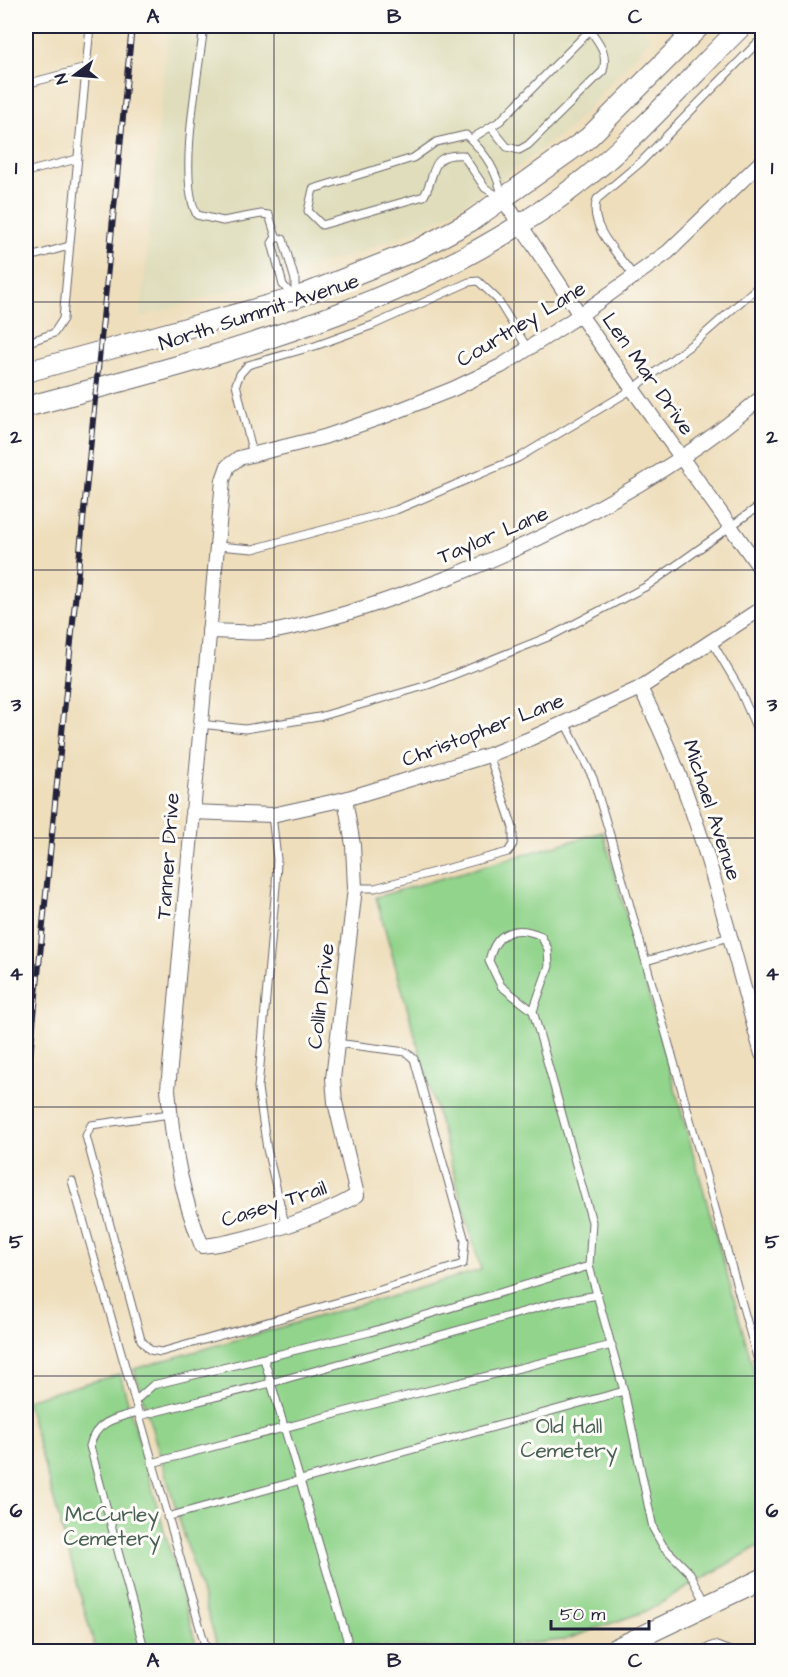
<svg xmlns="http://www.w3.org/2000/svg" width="788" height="1677" viewBox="0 0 788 1677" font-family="'Architects Daughter',sans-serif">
	<rect width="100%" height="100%" fill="#fdfcf7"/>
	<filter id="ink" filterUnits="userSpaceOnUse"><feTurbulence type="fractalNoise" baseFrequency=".0167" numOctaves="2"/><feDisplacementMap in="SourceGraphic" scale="12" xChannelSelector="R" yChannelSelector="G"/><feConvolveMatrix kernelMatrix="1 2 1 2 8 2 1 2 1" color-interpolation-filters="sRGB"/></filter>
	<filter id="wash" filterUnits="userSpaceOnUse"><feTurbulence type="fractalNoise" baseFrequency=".008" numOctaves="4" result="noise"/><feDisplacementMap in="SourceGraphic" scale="24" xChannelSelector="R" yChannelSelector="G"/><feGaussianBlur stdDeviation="1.35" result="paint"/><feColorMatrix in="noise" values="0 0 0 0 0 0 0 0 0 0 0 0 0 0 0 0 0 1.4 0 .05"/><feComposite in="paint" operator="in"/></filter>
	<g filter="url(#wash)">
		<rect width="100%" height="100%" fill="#eedebc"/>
		<path fill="#dfddbb" d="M168 26H641L651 38 572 126 498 182 440 219 364 251 141 317Z"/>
		<g fill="#92d48c" stroke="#5a7b64" stroke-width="1.5">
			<path d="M603 832 762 1399V1544L649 1610 564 1640 472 1649 341 1645 310 1651H219L134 1369 481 1270 376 897Z"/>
			<path d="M120 1374 198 1651H96L26 1400Z"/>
		</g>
	</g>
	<g filter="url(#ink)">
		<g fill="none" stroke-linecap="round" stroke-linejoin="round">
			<g stroke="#696468" stroke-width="9">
				<g id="lane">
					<path d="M204 26C199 70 177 179 197 215L223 221 261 214 269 215 276 237 272 243 283 285 293 296"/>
					<path d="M669 26 684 41"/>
					<path d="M26 84 86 68"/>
					<path d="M491 127 507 147 519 150 528 145 603 71C608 53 600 44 590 30"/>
					<path d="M466 135C487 154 497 172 503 199L485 188 463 155C428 153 437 174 424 196L322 225 308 211 313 189 413 158 436 142Z"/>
					<path d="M471 139 500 121 594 26"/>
					<path d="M26 172 77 159"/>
					<path d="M276 237 283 239 295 280V297"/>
					<path d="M26 258 69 246"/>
					<path d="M634 276C619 255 587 226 597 199L641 162 762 38"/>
					<path d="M26 343 54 333 63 319 90 26"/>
					<path d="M253 455 236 384 240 374 248 365 315 346 373 325 469 282 478 281 497 299 528 349"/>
					<path d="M217 546 253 549 396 510 518 458 633 389 700 338 762 283"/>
					<path d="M712 642 738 686 762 741"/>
					<path d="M565 723 593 778 610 835 762 1375"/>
					<path d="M200 724 245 729 319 717 428 685 553 635 647 586 762 504"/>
					<path d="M272 815 277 859 276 886 258 1088 267 1149 285 1224"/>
					<path d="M355 888H375L508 852 513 844V828L489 755"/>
					<path d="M646 961 729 937"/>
					<path d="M533 1011 501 986 489 961C495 932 515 924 541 936L548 949 549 966 533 1011 592 1222 589 1266 624 1391 653 1528 663 1546 690 1573 706 1603"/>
					<path d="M170 1114 91 1125 86 1136 141 1340 150 1350 161 1352 374 1292 463 1264 465 1241 414 1059 406 1052 336 1043"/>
					<path d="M72 1181 207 1652"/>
					<path d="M264 1359 347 1639V1652"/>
					<path d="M135 1401 153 1385 370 1332 589 1266"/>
					<path d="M138 1412C115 1418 95 1422 90 1446L145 1652"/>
					<path d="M139 1416 271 1383 558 1302 598 1295"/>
					<path d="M152 1463 366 1406 612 1345"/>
					<path d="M167 1517 624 1391"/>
					<path d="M699 1652 714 1645 733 1652"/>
				</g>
			</g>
			<g stroke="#696468" stroke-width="16">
				<g id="street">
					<path d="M503 199 580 315 762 571"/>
					<path d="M209 631C232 631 259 635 281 630 339 618 395 598 450 577 562 532 670 475 762 397"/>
					<path d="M640 688C700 802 727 931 762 1054"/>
					<path d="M345 799 353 845 355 888 333 1079 335 1102 357 1195C324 1216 240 1243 202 1246 182 1198 172 1140 168 1089L223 480 228 466 239 458 324 437 385 416 453 389 501 366 580 315 668 252 762 161"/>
					<path d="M192 812 272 815 345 799 489 755 527 740 640 688 762 608"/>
				</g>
			</g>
			<g stroke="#696468" stroke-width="22">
				<g id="secondary">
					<path d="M26 372 295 298 417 250 471 221 588 138 700 26"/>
					<path d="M26 407C220 355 426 306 587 177 643 132 691 76 742 26"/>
					<path d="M609 1652 762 1579"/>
				</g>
			</g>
			<use href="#lane" stroke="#fff" stroke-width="7"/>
			<use href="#street" stroke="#fff" stroke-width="14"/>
			<use href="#secondary" stroke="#fff" stroke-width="20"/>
			<g stroke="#22223b" stroke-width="6">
				<path id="rail" d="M26 1096 132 26"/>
			</g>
			<use href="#rail" stroke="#fdfcf7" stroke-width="4" stroke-dasharray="11" stroke-linecap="butt"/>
		</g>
	</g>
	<path fill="none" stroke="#22223b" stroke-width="1.5" stroke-opacity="0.55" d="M274 26V1652M514 26V1652M26 302H762M26 570H762M26 838H762M26 1107H762M26 1376H762"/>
	<g text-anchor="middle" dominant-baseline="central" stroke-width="6" stroke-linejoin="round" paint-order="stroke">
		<g font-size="21" fill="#22223b" stroke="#fdfcf7">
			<text transform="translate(259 312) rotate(-18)">North Summit Avenue</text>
			<text transform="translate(521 324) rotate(-31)">Courtney Lane</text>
			<text transform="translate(648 374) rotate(55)">Len Mar Drive</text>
			<text transform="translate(493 535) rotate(-23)">Taylor Lane</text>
			<text transform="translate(483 730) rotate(-21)">Christopher Lane</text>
			<text transform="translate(712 810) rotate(72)">Michael Avenue</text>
			<text transform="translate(168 856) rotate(-86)">Tanner Drive</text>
			<text transform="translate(321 996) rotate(-83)">Collin Drive</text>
			<text transform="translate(274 1204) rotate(-18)">Casey Trail</text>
		</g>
		<g font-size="21" fill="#496057" stroke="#fdfcf7">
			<text x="569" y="1426">Old Hall<tspan x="569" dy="24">Cemetery</tspan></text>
			<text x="112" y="1514">McCurley<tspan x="112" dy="24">Cemetery</tspan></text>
		</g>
	</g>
	<rect width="788" height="1677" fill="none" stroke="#fdfcf7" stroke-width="66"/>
	<g transform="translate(75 75) rotate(254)" stroke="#fdfcf7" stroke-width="4.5" paint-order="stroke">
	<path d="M0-4.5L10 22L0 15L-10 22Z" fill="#22223b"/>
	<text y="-9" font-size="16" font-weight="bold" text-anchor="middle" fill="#22223b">N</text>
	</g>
	<path d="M551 1620v9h98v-9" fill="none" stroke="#22223b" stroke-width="3"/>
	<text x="560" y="1620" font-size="18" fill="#22223b" stroke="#fdfcf7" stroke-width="4.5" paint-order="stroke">50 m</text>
	<rect x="33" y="33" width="722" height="1611" fill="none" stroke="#22223b" stroke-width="2"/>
	<g font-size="20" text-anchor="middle" font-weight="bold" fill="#22223b">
		<text x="153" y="23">A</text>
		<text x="394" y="23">B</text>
		<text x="635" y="23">C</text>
		<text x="16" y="174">1</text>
		<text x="772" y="174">1</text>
		<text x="16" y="443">2</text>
		<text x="772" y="443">2</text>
		<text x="16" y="711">3</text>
		<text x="772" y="711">3</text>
		<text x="16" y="980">4</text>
		<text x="772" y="980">4</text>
		<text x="16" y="1248">5</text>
		<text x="772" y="1248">5</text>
		<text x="16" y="1517">6</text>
		<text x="772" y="1517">6</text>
		<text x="153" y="1667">A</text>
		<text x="394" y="1667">B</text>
		<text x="635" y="1667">C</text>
	</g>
</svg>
